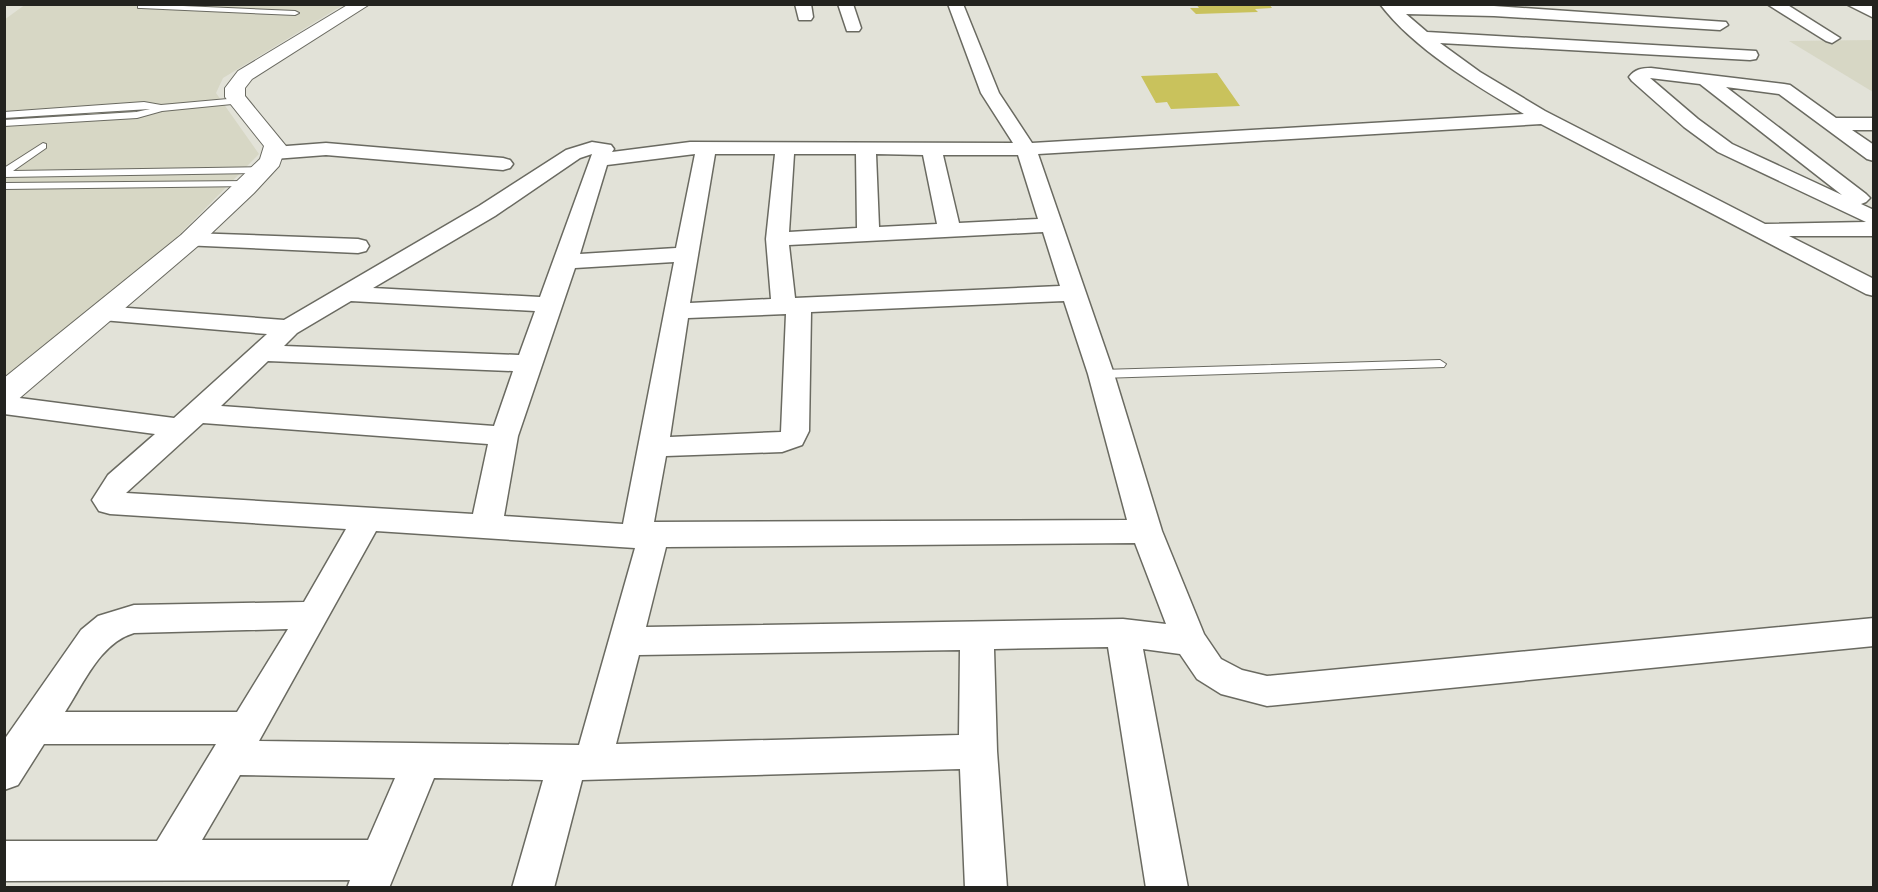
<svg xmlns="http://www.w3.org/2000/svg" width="1878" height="892" viewBox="0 0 1878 892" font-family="Rubik,sans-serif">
	<rect width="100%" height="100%" fill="#e2e2d8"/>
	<g fill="#d7d7c5">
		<path d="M26 4 343 5 223 78 216 93 259 154 177 237 5 380 4 20Z"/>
		<path d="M1873 40V92L1789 41Z"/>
	</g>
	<g fill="#c9c25c">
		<path d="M1196 4H1269L1272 8 1255 9 1258 12 1196 14 1190 8H1199Z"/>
		<path d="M1217 73 1240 106 1171 109 1167 102 1156 103 1141 76Z"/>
	</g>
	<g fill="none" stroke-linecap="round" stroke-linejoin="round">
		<g stroke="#6a6a61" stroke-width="2">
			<g id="service">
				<path d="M138 4 295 11 299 13 295 15 141 8H138Z"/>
				<path d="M239 98 242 99V103L162 111 137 118 4 126V120L136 112 150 109 4 118V112L144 102 161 105Z"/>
				<path d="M43 143 46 144V148L13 171 264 167 269 170 264 173 4 177V168Z"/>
				<path d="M250 181 255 184 253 186 4 189V183Z"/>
				<path d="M1440 360 1446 364 1444 367 1101 378 1095 374 1101 370Z"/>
			</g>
		</g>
		<g stroke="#6a6a61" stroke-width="3">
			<g id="minor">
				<path d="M795 4H811L813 17 811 20H799Z"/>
				<path d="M838 4H853L861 28 859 31H847Z"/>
				<path d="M948 4H963L999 93 1032 143 1524 114C1475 85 1414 49 1380 4L1494 6 1726 22 1728 25 1720 30 1494 16 1406 14 1427 32 1756 51 1758 55 1756 59 1750 60 1440 43 1480 72 1545 111 1765 224 1866 222 1718 152 1684 127 1632 81 1629 77C1635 69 1642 68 1651 68L1784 84 1790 85 1836 118H1874V130H1852L1874 145V161L1867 159 1779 94 1726 87 1866 194 1870 198 1866 202 1861 204 1874 210V236H1789L1874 279V296L1866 294 1541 124 1038 154 1114 374 1162 531 1204 634 1221 659 1242 670 1267 676 1874 618V646L1267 706 1221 694 1197 679 1180 654 1143 649 1188 888H1146L1108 647 994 649 997 751 1007 888H965L960 769 582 780 554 888H512L543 780 434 778 389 888H347L350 880 4 881V841H157L216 744H44L18 785 4 790V740L81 630 98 616 134 605 304 602 346 529 110 514 99 511 92 500 108 475 155 434 4 414V396L174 418 267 334 102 320 93 318 90 313 93 308 102 306 284 320 479 206 566 150 592 142 611 145 614 149 612 152 690 142 1013 143 981 93ZM1650 78 1700 84 1842 195 1732 144 1698 119ZM592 154 540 297 373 288 495 216 580 158ZM695 154 676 248 580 254 607 165ZM715 154H775L766 239 771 299 690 303ZM794 154H856L857 228 789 232ZM876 154 923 155 937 224 879 227ZM943 155H1018L1038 219 959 223ZM1043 232 1060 286 795 298 789 245ZM674 262 623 524 504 516 518 436 575 268ZM351 301 535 311 519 355 284 346 297 333ZM1064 301 1088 374 1127 520 654 522 666 456 782 452 802 445 809 431 811 312ZM786 314 781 432 670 437 688 318ZM268 361 513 371 494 426 221 406ZM203 423 488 444 473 514 126 493ZM376 531 635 548 579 745 259 741ZM1135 543 1166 624 1123 619 646 627 666 547ZM288 629 237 712H65C84 683 100 643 134 633ZM960 650 959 735 616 744 639 655ZM240 775 395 778 368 840H202Z"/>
				<path d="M1767 4H1786L1840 38 1832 43 1826 41Z"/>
				<path d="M1846 4H1867L1874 7V18Z"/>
				<path d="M326 143 503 158 510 160 513 164 510 168 503 170 326 155 274 159 267 157 264 153 267 149 274 147Z"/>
				<path d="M190 233 358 239 366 241 369 246 366 251 358 253 182 245 179 240 182 235Z"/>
			</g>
		</g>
		<g stroke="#6a6a61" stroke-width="2">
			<path id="tertiary" d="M349 4H370L252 79 245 88V96L286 146 279 166 254 193 199 245 15 402 4 405V378L181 235 260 159 264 146 225 97V88L238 71Z"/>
		</g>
		<use href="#service" fill="#fff" fill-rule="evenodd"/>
		<use href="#minor" fill="#fff" fill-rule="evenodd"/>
		<use href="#tertiary" fill="#fff" fill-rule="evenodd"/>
	</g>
	<rect width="1878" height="892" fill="none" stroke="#23231f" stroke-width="12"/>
</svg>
